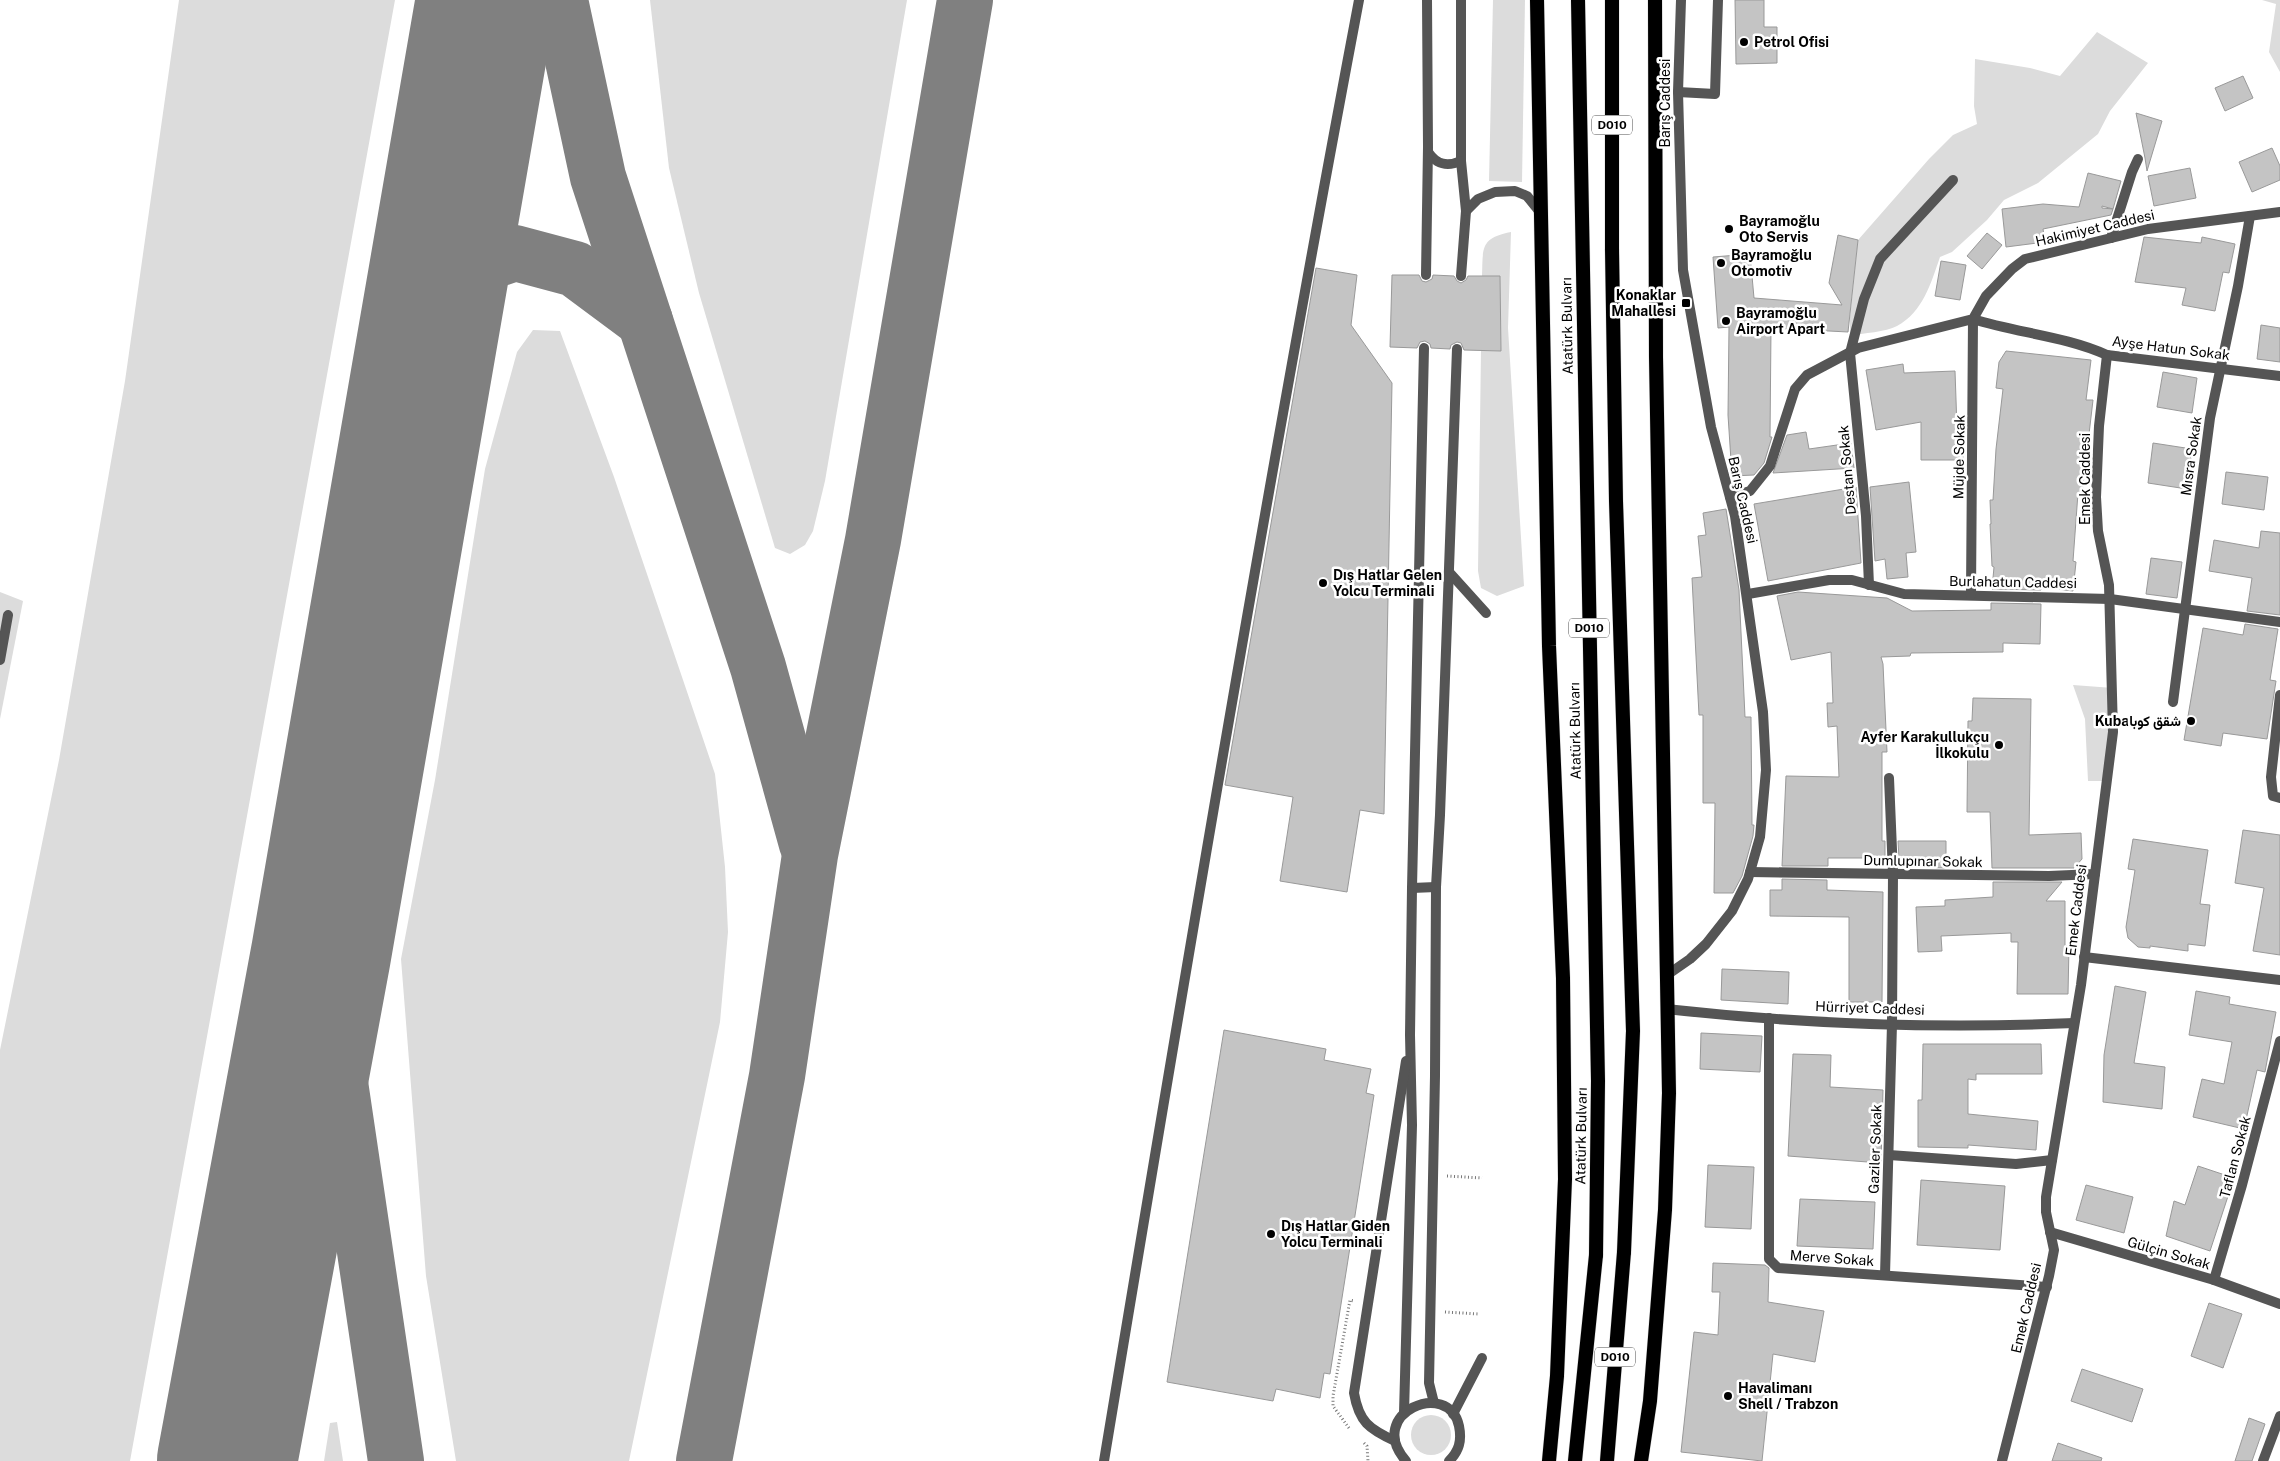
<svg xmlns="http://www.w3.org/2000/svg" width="2280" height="1461" viewBox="0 0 2280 1461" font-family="'Public Sans',Vazirmatn,sans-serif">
	<rect width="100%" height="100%" fill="#fff"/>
	<g fill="#dcdcdc">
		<path d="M179 0H395L130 1461H0V1050L59 760 125 381Z"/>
		<path d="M650 0H907L825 481 813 531 805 545 790 554 775 548 699 293 669 168Z"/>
		<path d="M1493 0H1525L1522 182 1489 181Z"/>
		<path d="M2262 0H2280V72L2269 52 2276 4Z"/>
		<path d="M2097 32 2148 63 2110 111 2098 134 2038 183 2004 200 1987 220 1952 252 1940 257C1931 283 1923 312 1897 326 1886 332 1863 333 1850 336V317L1858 240 1929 159 1953 135 1977 124 1974 106 1975 59 2030 68 2060 76Z"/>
		<path d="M1511 232 1508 328 1524 586 1497 596 1481 588 1478 571 1481 350 1501 351 1500 276H1482C1483 248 1480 238 1511 232Z"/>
		<path d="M533 330 560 331 614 477 715 774 725 867 728 932 720 1022 629 1461H456L426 1276 401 959 435 780 485 469 517 352Z"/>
		<path d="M0 592 23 601 0 719Z"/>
		<path d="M2073 685 2113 688 2105 781H2088L2085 719Z"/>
		<circle cx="1431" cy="1435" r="20"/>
		<path d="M337 1422 343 1461H324L330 1423Z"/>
	</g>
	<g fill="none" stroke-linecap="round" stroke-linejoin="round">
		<g stroke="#808080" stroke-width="56">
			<path d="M560 0 598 177 758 667 807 844"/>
			<path d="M432 308 477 266 515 253 575 269 645 321"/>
			<path d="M321 954 396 1461"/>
			<path d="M704 1461 777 1076 810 855 873 540 965 0"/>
		</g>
		<path stroke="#808080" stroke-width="140" d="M227 1461 321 954 486 0"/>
	</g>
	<g fill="#c4c4c4" stroke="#999">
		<path d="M1735 0H1764V27H1777V63L1736 64Z"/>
		<path d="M2243 76 2253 98 2225 111 2215 88Z"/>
		<path d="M2136 113 2162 121 2147 171 2145 158Z"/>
		<path d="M2272 148 2280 166V180L2252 192 2239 162Z"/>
		<path d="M2190 168 2196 198 2154 206 2148 176Z"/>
		<path d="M2088 173 2121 181 2113 209 2102 206V208L2113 209 2111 215 2043 229 2045 242 2006 247 2002 209 2043 204 2079 207Z"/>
		<path d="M1987 233 2002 245 1982 269 1967 256Z"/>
		<path d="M1838 235 1858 240 1848 332 1771 328 1770 437H1772L1764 463 1754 475 1732 476 1728 415 1729 327 1718 328 1713 257 1750 254 1754 298 1842 305 1829 283Z"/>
		<path d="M2144 237 2201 243 2202 237 2235 244 2229 273 2223 272 2215 311 2182 305 2186 288 2135 282Z"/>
		<path d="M1941 261 1966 265 1960 300 1935 296Z"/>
		<path d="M1316 268 1357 275 1351 325 1392 383 1384 814 1360 810 1347 892 1280 881 1293 797 1225 785Z"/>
		<path d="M1392 275H1419L1422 281 1426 282 1432 279 1433 275 1454 276 1457 281 1461 283 1466 280 1468 276H1500L1501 351 1464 350 1461 343 1457 342 1451 345 1450 349 1431 348 1430 344 1425 341 1420 342 1417 348 1390 347Z"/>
		<path d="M2261 325 2280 328V362L2257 359Z"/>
		<path d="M2006 351 2091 360 2086 400H2093L2082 494 2078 493 2073 561 2076 562 2073 591 2041 587V590L1992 589 1994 567 1992 566 1990 524H1991L1990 500H1993L1996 449 2003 389 1996 388 1999 362Z"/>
		<path d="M1903 364 1904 373 1955 371 1957 428H1963V460H1921V422L1876 430 1866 370Z"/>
		<path d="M2163 372 2197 378 2192 413 2157 407Z"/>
		<path d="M1806 432 1809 449 1851 443 1854 468 1773 473 1787 435Z"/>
		<path d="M2153 443 2192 449 2187 489 2148 483Z"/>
		<path d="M2226 472 2268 477 2264 510 2222 504Z"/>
		<path d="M1909 482 1916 552 1906 553 1908 577 1887 579 1885 559 1875 561 1870 487Z"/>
		<path d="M1856 487 1861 563 1768 581 1754 504Z"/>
		<path d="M1726 509 1739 590 1745 717H1751L1752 825H1754L1753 836 1742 876 1733 893H1714L1715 803H1703V715H1699L1692 578 1702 577 1698 536 1706 535 1703 513Z"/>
		<path d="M2261 531 2280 533V615L2247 611 2252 578 2209 571 2214 540 2259 548Z"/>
		<path d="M2151 558 2182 562 2177 598 2146 594Z"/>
		<path d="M1798 592 1887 598 1912 611 1991 610V603L2041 604 2040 644 2003 643V652L1911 653 1910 656 1881 657 1883 664 1887 752H1882V841H1885V858H1828V866H1782L1786 776 1839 777 1837 726 1828 727 1827 703H1833L1831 652 1791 660 1777 596Z"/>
		<path d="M2245 624 2278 629 2270 680 2276 681 2267 739 2223 733 2221 746 2184 740 2203 628 2243 635Z"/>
		<path d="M1973 698 2031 699 2029 835 2081 833 2082 859 2074 868H1992L1990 812H1967L1968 721H1972Z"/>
		<path d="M2243 830 2280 835V955L2253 951 2264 888 2235 883Z"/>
		<path d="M2133 839 2208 850 2200 904 2210 905 2205 946 2188 944V951L2150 946V948L2138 947 2128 938 2126 927 2135 870 2128 869Z"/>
		<path d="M1898 841H1946V868L1910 867V858H1899Z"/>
		<path d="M1782 879 1827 880V890L1883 892 1882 1002H1849V917L1770 916V890H1782Z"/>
		<path d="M1993 882H2062L2046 901H2065V946H2069L2068 994H2017L2018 942H2011V933L1941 936 1942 951 1918 952 1916 907 1945 906V900L1993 897Z"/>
		<path d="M1722 969 1789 972 1788 1004 1721 1000Z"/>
		<path d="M2115 986 2146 992 2134 1063 2165 1067 2162 1109 2103 1102 2104 1055Z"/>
		<path d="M2196 991 2230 997 2229 1004 2276 1012 2265 1072 2257 1070 2244 1129 2193 1117 2202 1079 2224 1084 2232 1042 2189 1035Z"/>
		<path d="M1224 1030 1326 1049 1324 1060 1371 1069 1366 1093 1374 1095 1330 1374 1324 1373 1320 1398 1276 1389 1273 1401 1167 1382Z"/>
		<path d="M1701 1033 1762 1036 1760 1072 1700 1069Z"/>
		<path d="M1923 1044H2041L2042 1074H1976V1080L1968 1079V1114L2038 1121 2036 1150 1968 1145V1148L1918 1147V1100H1922Z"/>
		<path d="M1793 1054 1831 1055 1830 1087 1883 1090 1881 1163 1788 1156Z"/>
		<path d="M1708 1165 1754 1167 1751 1229 1705 1227Z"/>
		<path d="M2198 1166 2234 1178 2210 1251 2166 1236 2174 1201 2185 1205Z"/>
		<path d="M1921 1180 2005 1186 2000 1250 1917 1245Z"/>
		<path d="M2086 1185 2133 1197 2124 1233 2076 1220Z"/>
		<path d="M1800 1199 1875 1202 1873 1249 1797 1246Z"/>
		<path d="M1713 1263 1765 1265 1769 1268 1768 1302 1824 1311 1815 1362 1773 1354 1762 1461 1681 1452 1694 1332 1718 1335 1720 1292H1712Z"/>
		<path d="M2209 1303 2242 1314 2223 1368 2191 1356Z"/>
		<path d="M2082 1369 2143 1389 2132 1422 2071 1401Z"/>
		<path d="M2249 1418 2265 1424 2252 1461H2235Z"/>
		<path d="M2058 1443 2102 1458 2101 1461H2052Z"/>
	</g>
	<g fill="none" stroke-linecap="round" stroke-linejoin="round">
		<g stroke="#dbdbdb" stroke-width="15">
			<g id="trunk">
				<path d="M1537 0 1549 646 1563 978 1565 1179 1557 1376 1549 1461"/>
				<path d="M1612 0V249"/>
				<path d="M1575 1461 1596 1255"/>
				<path d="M1607 1461 1624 1252"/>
				<path d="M1641 1461 1650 1401 1665 1210 1669 1093 1656 357 1655 0"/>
			</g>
		</g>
		<g stroke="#777" stroke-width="3" stroke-dasharray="1 2.5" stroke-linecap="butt">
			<path d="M1447 1176 1482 1178"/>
			<path d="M1445 1312 1479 1314"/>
			<path d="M1349 1428 1333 1406V1396L1350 1300 1354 1301"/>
			<path d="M1364 1443 1367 1446 1368 1461"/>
		</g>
		<g stroke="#555" stroke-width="10">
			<path d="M1461 0V161L1466 211 1461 276"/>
			<path d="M1678 92 1715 94 1718 0"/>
			<path d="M1428 152C1437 165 1447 167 1461 161"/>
			<path d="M1466 211 1478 199 1495 192 1515 191 1527 196 1540 212"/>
			<path d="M1426 275 1428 147 1427 0"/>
			<path d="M1850 353 1864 299 1880 259 1953 180"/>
			<path d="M1449 572 1486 613"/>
			<path d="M0 660 8 615"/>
			<path d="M1412 888 1436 887"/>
			<path d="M1434 1403 1429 1383 1435 1076 1436 887 1440 815 1457 349"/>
			<path d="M1404 1413 1412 1125 1410 1035 1412 888 1424 348"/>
			<path d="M1453 1414 1482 1358"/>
			<path d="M1395 1441C1369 1429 1359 1422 1354 1393L1406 1061"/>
			<path d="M1104 1461C1185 973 1267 486 1359 0"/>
			<path d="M1406 1461C1364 1413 1449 1378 1459 1426 1462 1441 1459 1451 1449 1461"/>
		</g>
		<g stroke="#555" stroke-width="10">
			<path d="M2111 238 2132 172 2138 159"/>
			<path d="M1850 353 1866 516 1869 585"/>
			<path d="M1730 497 1750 491 1770 466 1795 389 1807 375 1858 348 1973 319 1986 296 2012 269 2025 259 2148 229 2280 212"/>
			<path d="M1748 594 1829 580H1852L1904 594 2110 599 2280 622"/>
			<path d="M1971 595 1973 319C2017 333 2065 336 2107 355L2280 376"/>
			<path d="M2280 695 2271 777 2273 796 2280 798"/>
			<path d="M2173 702 2210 418 2238 286 2250 216"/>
			<path d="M1750 872 2049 876 2095 874"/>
			<path d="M2084 957 2280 980"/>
			<path d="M1667 975 1690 959 1706 944 1732 911 1748 879 1760 837 1766 770 1763 712 1735 516 1711 427 1683 270 1678 92 1681 0"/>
			<path d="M1666 1009C1801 1024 1939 1029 2074 1023"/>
			<path d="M1769 1018V1259L1778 1268 2047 1287"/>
			<path d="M1889 1155 2016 1164 2052 1160"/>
			<path d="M2050 1232 2214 1280 2280 1304"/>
			<path d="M1885 1275 1892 1024 1893 874 1889 778"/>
			<path d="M2214 1280 2242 1185 2280 1041"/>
			<path d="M2263 1461 2280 1416"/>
		</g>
		<path stroke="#555" stroke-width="10" d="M2002 1461 2049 1276 2054 1250 2046 1212V1197L2081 985 2113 732 2109 585 2098 531 2096 497 2099 426 2107 355"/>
		<use href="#trunk" stroke="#000" stroke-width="14"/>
		<g stroke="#dbdbdb" stroke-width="15" stroke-linecap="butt">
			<g id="trunk-bridge">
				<path d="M1578 0 1598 1081 1596 1255"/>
				<path d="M1612 249 1616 501 1633 1031 1624 1252"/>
			</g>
		</g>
		<use href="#trunk-bridge" stroke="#000" stroke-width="14"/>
	</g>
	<g fill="#000" stroke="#fff" stroke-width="2">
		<circle cx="1744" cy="42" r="5"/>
		<circle cx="1729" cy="229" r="5"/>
		<circle cx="1721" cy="263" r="5"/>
		<rect x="1681" y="298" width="10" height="10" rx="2.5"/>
		<circle cx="1726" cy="321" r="5"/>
		<circle cx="1323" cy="583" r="5"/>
		<circle cx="2191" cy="721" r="5"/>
		<circle cx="1999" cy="745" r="5"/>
		<circle cx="1271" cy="1234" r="5"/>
		<circle cx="1728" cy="1396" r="5"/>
	</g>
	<g text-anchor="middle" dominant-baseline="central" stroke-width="5" stroke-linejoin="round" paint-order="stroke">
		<g fill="#fff" stroke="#4c4c4c" stroke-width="1">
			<rect x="1592" y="115.5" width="40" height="19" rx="4"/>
			<rect x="1569" y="618.5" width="40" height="19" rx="4"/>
			<rect x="1595" y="1347.5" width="40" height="19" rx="4"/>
		</g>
		<g font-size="12" font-weight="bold" fill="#000">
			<text x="1612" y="125">D010</text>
			<text x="1589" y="628">D010</text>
			<text x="1615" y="1357">D010</text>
		</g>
		<g font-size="14" font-weight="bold" fill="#000" stroke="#fff" text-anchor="start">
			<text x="1754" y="42">Petrol Ofisi</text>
			<text x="1739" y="221">Bayramoğlu<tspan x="1739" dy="16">Oto Servis</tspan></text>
			<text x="1731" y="255">Bayramoğlu<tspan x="1731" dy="16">Otomotiv</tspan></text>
			<text x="1676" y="295" text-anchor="end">Konaklar<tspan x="1676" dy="16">Mahallesi</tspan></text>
			<text x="1736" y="313">Bayramoğlu<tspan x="1736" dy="16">Airport Apart</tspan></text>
			<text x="1333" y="575">Dış Hatlar Gelen<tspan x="1333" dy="16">Yolcu Terminali</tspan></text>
			<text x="2181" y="721" text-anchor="end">Kubaشقق كوبا</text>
			<text x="1989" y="737" text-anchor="end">Ayfer Karakullukçu<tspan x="1989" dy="16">İlkokulu</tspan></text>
			<text x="1281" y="1226">Dış Hatlar Giden<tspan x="1281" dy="16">Yolcu Terminali</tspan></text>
			<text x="1738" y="1388">Havalimanı<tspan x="1738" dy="16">Shell / Trabzon</tspan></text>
		</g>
		<g font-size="14" fill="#000" stroke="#fff">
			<text transform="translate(1665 103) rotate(-90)">Barış Caddesi</text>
			<text transform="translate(2095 228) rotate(-13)">Hakimiyet Caddesi</text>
			<text transform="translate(1567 326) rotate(-91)">Atatürk Bulvarı</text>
			<text transform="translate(2171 348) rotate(7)">Ayşe Hatun Sokak</text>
			<text transform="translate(2191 456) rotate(-82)">Mısra Sokak</text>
			<text transform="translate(1959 457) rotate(-89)">Müjde Sokak</text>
			<text transform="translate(1847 470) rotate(-95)">Destan Sokak</text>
			<text transform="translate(2085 479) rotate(-90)">Emek Caddesi</text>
			<text transform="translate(1743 500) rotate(77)">Barış Caddesi</text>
			<text transform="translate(2013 582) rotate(1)">Burlahatun Caddesi</text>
			<text transform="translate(1575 731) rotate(-91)">Atatürk Bulvarı</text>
			<text transform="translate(1923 861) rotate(1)">Dumlupınar Sokak</text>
			<text transform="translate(2076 910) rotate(-83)">Emek Caddesi</text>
			<text transform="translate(1870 1008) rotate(2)">Hürriyet Caddesi</text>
			<text transform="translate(1581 1136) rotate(-89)">Atatürk Bulvarı</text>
			<text transform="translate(1875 1149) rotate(-88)">Gaziler Sokak</text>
			<text transform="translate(2235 1157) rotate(-75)">Taflan Sokak</text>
			<text transform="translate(2169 1253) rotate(16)">Gülçin Sokak</text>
			<text transform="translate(1832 1258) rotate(4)">Merve Sokak</text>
			<text transform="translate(2026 1308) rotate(-77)">Emek Caddesi</text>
		</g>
	</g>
</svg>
